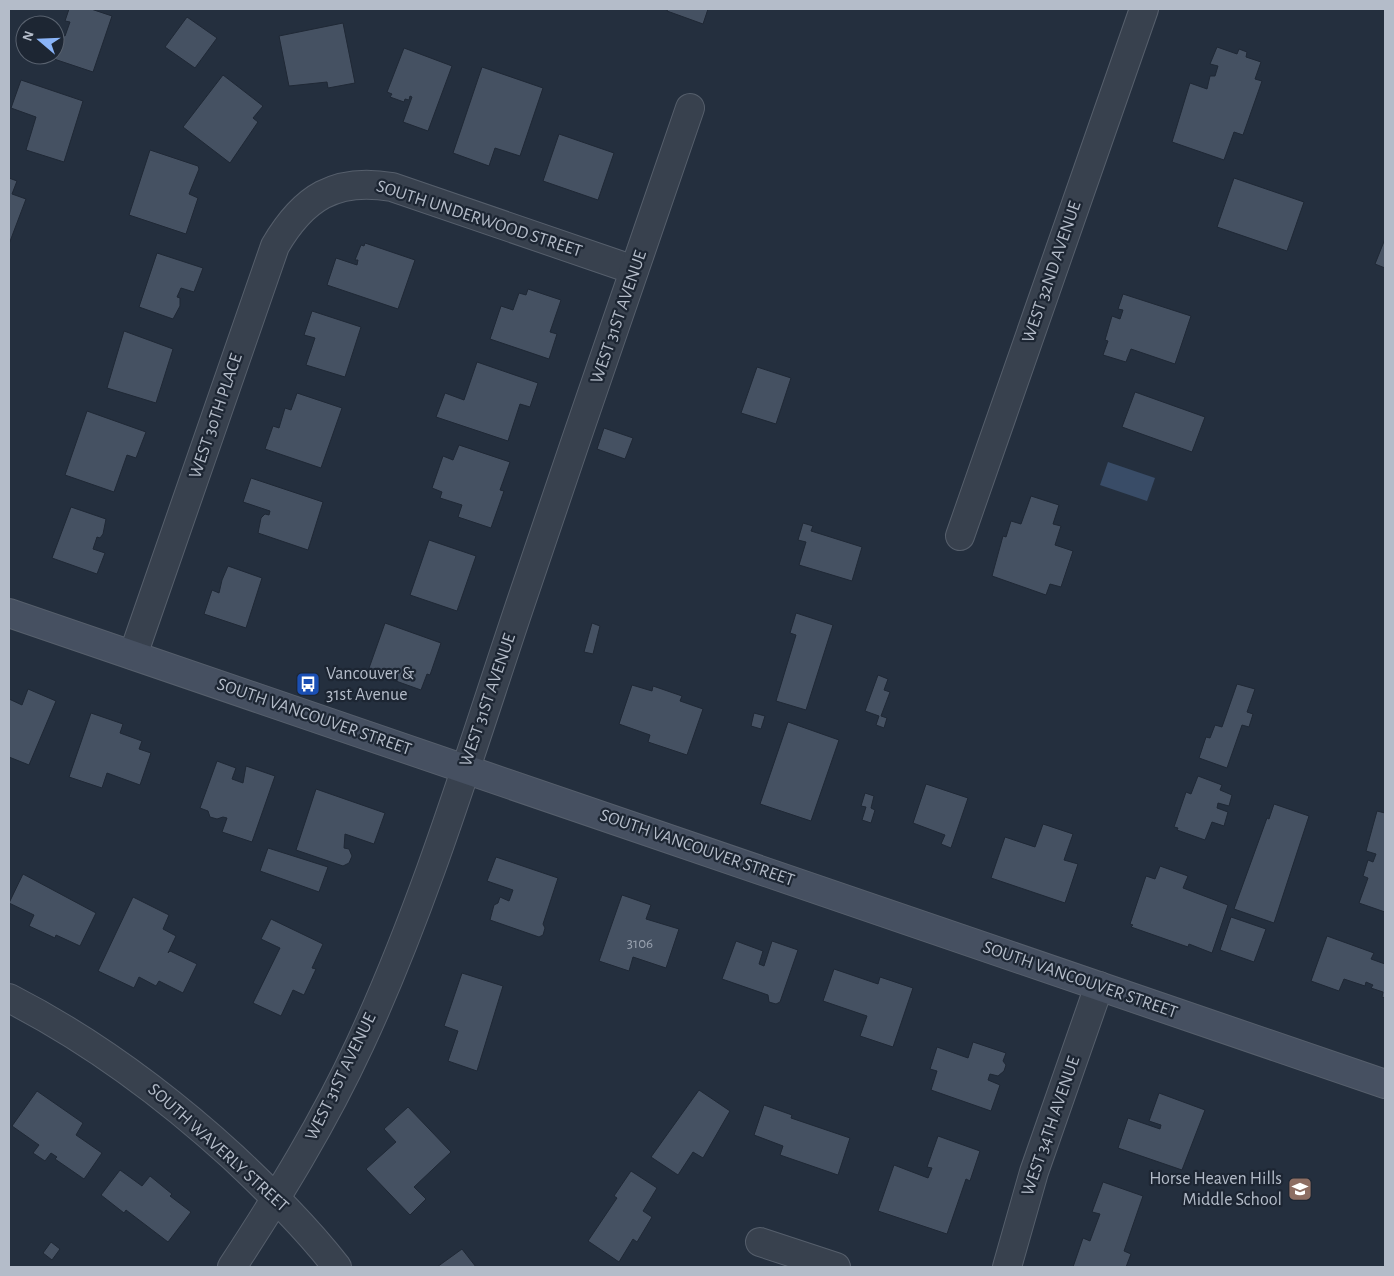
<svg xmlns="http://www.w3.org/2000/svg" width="1394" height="1276" viewBox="0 0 1394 1276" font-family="'Alegreya Sans',sans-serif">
	<rect width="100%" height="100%" fill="#242f3e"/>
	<path fill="#394c67" d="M1108 462 1155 478 1147 501 1100 485Z"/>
	<g fill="#455162" stroke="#1f2835">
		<path d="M69 9H91L112 16 93 72 42 55H55V32L65 36 70 22 65 21Z"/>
		<path d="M668 9H708L703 24 667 11Z"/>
		<path d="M187 17 217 38 195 68 165 47Z"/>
		<path d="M343 23 355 83 328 88 327 82 289 86 279 36Z"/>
		<path d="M1217 47 1237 54 1239 49 1247 52 1246 57 1261 62 1255 79 1262 81 1243 135 1234 132 1224 160 1172 142 1190 83 1207 89 1210 76H1215L1218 66 1210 64Z"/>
		<path d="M404 48 452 66 428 131 403 122 412 97 410 96 409 100 405 99 404 102 390 97 392 94 387 92Z"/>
		<path d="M482 67 543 88 520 156 495 148 489 166 453 153Z"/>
		<path d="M223 75 263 106 253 118 258 122 230 163 183 127Z"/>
		<path d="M21 80 83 101 64 162 26 150 36 117 11 108Z"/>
		<path d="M559 134 614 153 598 200 543 181Z"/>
		<path d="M150 150 198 166 199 169 189 194 198 198 186 234 129 215Z"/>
		<path d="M9 178 17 181 12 194 26 199 9 244Z"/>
		<path d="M1234 178 1304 202 1287 251 1217 227Z"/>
		<path d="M1385 239V268L1375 264Z"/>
		<path d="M365 243 415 260 398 309 327 285 336 258 357 265 358 260H355L361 245 364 246Z"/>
		<path d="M157 253 203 268 194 292 181 288 177 297 180 298V306L173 319 139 307Z"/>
		<path d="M528 289 561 300 550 332 557 334 549 359 490 339 501 306 513 310 519 293 526 295Z"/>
		<path d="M1123 294 1191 316 1175 364 1131 349 1126 362 1103 355 1108 341 1105 340 1112 316 1120 319 1123 310 1118 309Z"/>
		<path d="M312 311 361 327 345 377 306 365 315 338 304 335Z"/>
		<path d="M124 331 173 349 156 403 107 388Z"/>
		<path d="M477 362 538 383 530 407 520 404 508 441 436 417 445 393 464 400Z"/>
		<path d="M757 367 791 378 776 424 741 413Z"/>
		<path d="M1135 392 1205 417 1192 452 1122 427Z"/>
		<path d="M297 393 342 408 321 468 265 449 273 426 279 428 285 408 291 410Z"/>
		<path d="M87 411 146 432 136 458 127 455 114 492 65 475Z"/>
		<path d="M604 428 633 438 625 459 597 449Z"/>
		<path d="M459 445 510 462 500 490 504 491 491 528 458 517 462 505 440 498 442 492 432 488 443 456 453 460Z"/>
		<path d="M251 478 323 502 308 550 258 533 261 518 265 514 269 515 270 511 243 502Z"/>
		<path d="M1031 496 1059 505 1053 524 1061 526 1055 545 1073 551 1061 587 1050 584 1046 595 992 576 1003 536 1006 537 1011 521 1021 524Z"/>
		<path d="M71 507 106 519 103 534 100 538 97 537 93 549 105 553 97 574 52 558Z"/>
		<path d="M803 523 813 526 811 531 862 547 852 581 799 565 806 542 798 540Z"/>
		<path d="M429 540 476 556 457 611 410 595Z"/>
		<path d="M228 566 262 578 246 628 204 614 212 590 219 593 222 580Z"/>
		<path d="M796 613 833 625 806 710 776 701 796 635 790 633Z"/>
		<path d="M385 623 441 643 430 675 427 674 421 690 368 671Z"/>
		<path d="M592 623 600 626 593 654 584 652Z"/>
		<path d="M878 675 888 679 884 690 890 692 881 716 887 718 884 728 876 725 879 716 865 711Z"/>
		<path d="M1237 684 1255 689 1247 712 1253 714 1249 727 1242 725 1227 768 1199 758 1206 737 1210 738 1215 725 1222 727Z"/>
		<path d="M632 685 652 691 653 686 682 696 680 701 703 709 687 755 648 742 650 735 619 724Z"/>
		<path d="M28 689 56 701 29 765 9 757V699L22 705Z"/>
		<path d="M91 713 123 724 120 733 142 741 139 749 151 753 140 785 107 773 102 788 69 777Z"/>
		<path d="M754 713 765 716 761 729 751 726Z"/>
		<path d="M788 722 839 740 811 821 760 804Z"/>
		<path d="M217 761 236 768 232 779 243 783 246 766 275 776 252 842 222 832 227 818 223 817 217 819 210 817 208 811 200 808Z"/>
		<path d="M1198 776 1222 785 1220 790 1232 795 1229 806 1218 803 1217 808 1228 812 1224 826 1212 822 1205 840 1177 830 1178 828 1174 827 1186 792 1191 794Z"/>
		<path d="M926 784 968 798 951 848 941 844 945 835 913 823Z"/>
		<path d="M316 789 385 813 374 844 345 834 344 848 349 849 352 856 349 863 343 866 296 850Z"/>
		<path d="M865 793 874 796 871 808 875 810 871 823 862 820 866 807 861 806Z"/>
		<path d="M1274 804 1309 816 1274 923 1234 909 1267 818 1269 819Z"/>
		<path d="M1377 811 1385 813V912L1359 903 1368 878 1363 876 1368 860 1373 862 1376 854 1366 851Z"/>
		<path d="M1043 824 1073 834 1064 860 1078 864 1065 903 991 878 1005 837 1035 847Z"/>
		<path d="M268 848 328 867 319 892 260 871Z"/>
		<path d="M496 857 558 878 543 924 545 928 543 935 539 937 490 920 494 905 498 903 500 897 509 901 513 890 487 881Z"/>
		<path d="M1160 866 1188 876 1183 888 1228 905 1212 953 1189 944 1188 947 1131 927 1133 925 1130 924 1146 876 1155 879Z"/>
		<path d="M23 874 96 913 80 946 56 935 55 938 29 926 34 915 9 903Z"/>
		<path d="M622 895 651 905 646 919 679 929 666 968 633 957 629 971 599 961Z"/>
		<path d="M133 897 169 915 163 929 176 936 168 953 170 951 197 964 183 993 159 981 156 986 139 977 134 988 98 971Z"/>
		<path d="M1231 917 1266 929 1254 962 1220 950Z"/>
		<path d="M271 919 323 944 312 968 316 969 304 995 293 990 281 1016 253 1003 280 948 261 939Z"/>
		<path d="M1327 936 1374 953 1371 959 1385 964V998L1382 997 1383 992 1371 988 1373 985 1366 982 1365 986 1344 979 1339 991 1311 981Z"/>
		<path d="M736 941 763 951 759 964 764 966 772 941 798 950 780 1002 776 1004 769 1002 768 995 722 979Z"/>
		<path d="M834 969 878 984 880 977 913 988 893 1047 860 1036 867 1016 823 1001Z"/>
		<path d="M462 973 503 986 477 1071 448 1061 458 1031 444 1026Z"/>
		<path d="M973 1042 1006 1053 1003 1061 1006 1065 1004 1071 998 1076 990 1074 988 1080 1000 1085 991 1111 931 1090 937 1071 930 1069 937 1047 968 1058Z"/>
		<path d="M699 1090 730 1111 703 1158 693 1152 678 1175 651 1157Z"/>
		<path d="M37 1091 83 1123 76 1135 102 1153 84 1179 55 1159 57 1157 51 1153 45 1161 33 1153 39 1145 12 1126Z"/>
		<path d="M1159 1093 1205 1110 1182 1170 1118 1148 1128 1118 1160 1129 1161 1125 1149 1121Z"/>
		<path d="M764 1105 792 1115 791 1118 850 1138 838 1175 780 1155 783 1146 754 1135Z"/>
		<path d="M408 1107 451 1152 414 1187 426 1199 410 1215 366 1169 396 1142 384 1129Z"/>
		<path d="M938 1136 980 1151 970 1181 966 1179 947 1234 878 1211 894 1165 928 1178 932 1168 927 1167Z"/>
		<path d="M120 1170 142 1186 150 1176 172 1194 170 1196 191 1212 168 1242 126 1210 124 1213 101 1195Z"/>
		<path d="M631 1171 657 1188 643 1211 652 1217 637 1242 633 1239 619 1262 588 1241 617 1198 614 1196Z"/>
		<path d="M1103 1182 1143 1196 1124 1251 1131 1254 1126 1267H1073L1083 1238 1090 1241 1100 1214 1092 1212Z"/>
		<path d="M51 1242 60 1249 52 1260 43 1253Z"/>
		<path d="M462 1249 476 1267H437Z"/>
	</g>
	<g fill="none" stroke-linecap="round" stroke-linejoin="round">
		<g stroke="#565f6c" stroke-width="30">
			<g id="street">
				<path d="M960 536 1144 9"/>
				<path d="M133 655 275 246C303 198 335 177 392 187L634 270"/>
				<path d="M9 998C91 1040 165 1095 233 1157 270 1192 306 1227 337 1267"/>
				<path d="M760 1242 836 1267"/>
				<path d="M232 1267C279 1195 324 1122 360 1044 425 904 470 754 519 608 575 441 633 275 690 108"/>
				<path d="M1007 1267 1034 1172 1099 986"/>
			</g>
		</g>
		<g stroke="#565f6c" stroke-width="30">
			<path id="secondary" d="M9 613 1385 1084"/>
		</g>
		<use href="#street" stroke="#38414e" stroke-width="28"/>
		<use href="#secondary" stroke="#465061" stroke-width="28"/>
	</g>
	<defs>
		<g id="bus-square" transform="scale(1.25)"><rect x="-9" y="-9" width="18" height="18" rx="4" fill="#1a4fb4" stroke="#1d2633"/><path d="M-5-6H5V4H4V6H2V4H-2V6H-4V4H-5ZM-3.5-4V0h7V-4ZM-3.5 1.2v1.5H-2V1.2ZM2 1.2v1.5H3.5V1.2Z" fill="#fff"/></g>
		<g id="school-square" transform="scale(1.25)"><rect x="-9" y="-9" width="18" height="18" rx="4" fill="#8d6e63" stroke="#1d2633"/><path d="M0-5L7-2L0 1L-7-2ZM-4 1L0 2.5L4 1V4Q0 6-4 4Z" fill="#fff"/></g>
	</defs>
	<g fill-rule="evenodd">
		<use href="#bus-square" x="308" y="684"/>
		<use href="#school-square" x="1300" y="1189"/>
	</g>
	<g text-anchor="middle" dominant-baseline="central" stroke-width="4.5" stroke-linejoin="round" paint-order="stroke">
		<g font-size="15" fill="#98a1af">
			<text x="640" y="943">3106</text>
		</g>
		<g font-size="18" fill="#b4bcc9" stroke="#1d2633">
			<text transform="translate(479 219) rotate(18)">SOUTH UNDERWOOD STREET</text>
			<text transform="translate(1052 272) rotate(-71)">WEST 32ND AVENUE</text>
			<text transform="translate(619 317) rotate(-71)">WEST 31ST AVENUE</text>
			<text transform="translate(216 416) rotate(-71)">WEST 30TH PLACE</text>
			<text transform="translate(488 700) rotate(-71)">WEST 31ST AVENUE</text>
			<text transform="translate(314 717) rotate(19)">SOUTH VANCOUVER STREET</text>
			<text transform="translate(697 848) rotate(19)">SOUTH VANCOUVER STREET</text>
			<text transform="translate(1080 980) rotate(19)">SOUTH VANCOUVER STREET</text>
			<text transform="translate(341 1077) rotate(-64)">WEST 31ST AVENUE</text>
			<text transform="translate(1051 1126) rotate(-71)">WEST 34TH AVENUE</text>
			<text transform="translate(218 1148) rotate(42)">SOUTH WAVERLY STREET</text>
		</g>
		<g font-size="18" fill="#b4bcc9" stroke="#1d2633" text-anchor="start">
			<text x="326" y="674">Vancouver &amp;<tspan x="326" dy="21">31st Avenue</tspan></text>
			<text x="1282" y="1179" text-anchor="end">Horse Heaven Hills<tspan x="1282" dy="21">Middle School</tspan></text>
		</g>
	</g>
	<rect width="1394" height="1276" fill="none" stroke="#b4bcc9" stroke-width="20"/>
	<g transform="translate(40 40) rotate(289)"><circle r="24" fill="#1d2633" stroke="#59626f"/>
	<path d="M0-4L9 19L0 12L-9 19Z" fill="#8ab4f8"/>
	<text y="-8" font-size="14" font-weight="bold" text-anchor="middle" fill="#b4bcc9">N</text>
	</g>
</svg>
